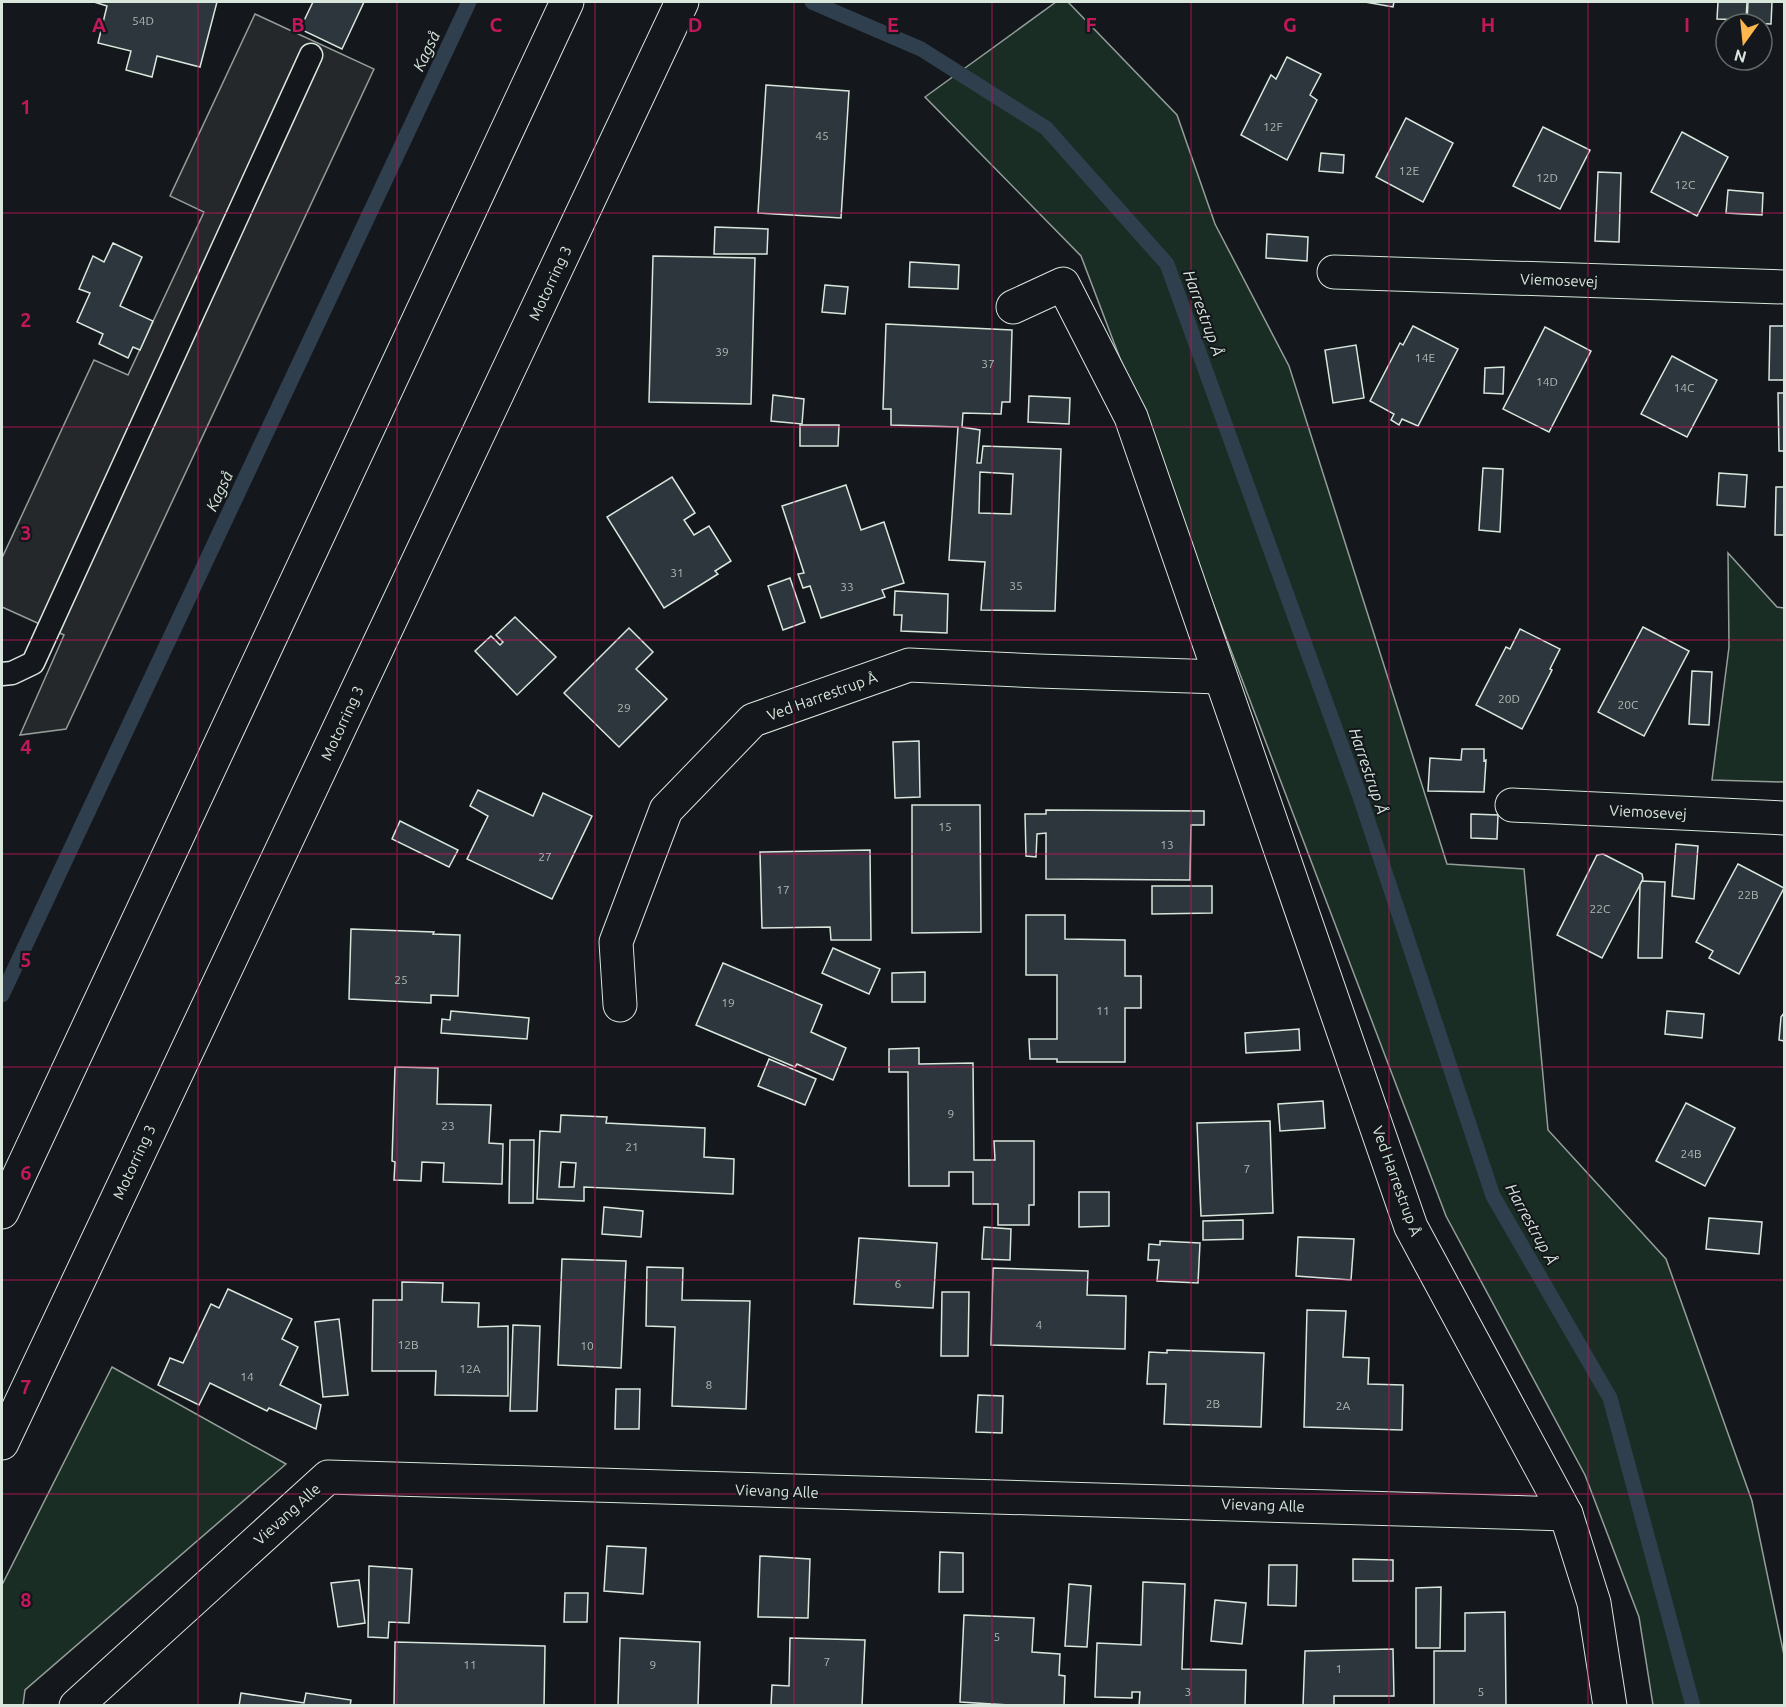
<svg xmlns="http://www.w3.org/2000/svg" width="1786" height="1707" viewBox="0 0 1786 1707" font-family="Ubuntu,sans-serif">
	<rect width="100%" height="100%" fill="#14181c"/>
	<g fill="#1a2d24" stroke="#939e99" stroke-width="1.5">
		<path d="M1056 2H1068L1177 115 1215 224 1289 366 1447 864 1524 869 1548 1130 1666 1259 1752 1501 1784 1655V1705H1653L1639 1617 1585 1475 1446 1216 1081 256 925 97Z"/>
		<path d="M1728 553 1777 607 1784 608V782L1712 780 1729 647Z"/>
		<path d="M112 1367 286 1464 25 1690 23 1705H2V1585Z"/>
	</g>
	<path fill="#24282b" stroke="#939e99" stroke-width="1.5" d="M255 14 374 69 66 729 20 735 64 635 2 607V558L94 360 128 375 204 212 170 196Z"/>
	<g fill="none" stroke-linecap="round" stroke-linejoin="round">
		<g stroke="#2f3f4d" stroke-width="15">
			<path d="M812 2 921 49 1046 128 1167 264 1359 794 1493 1196 1610 1398 1693 1706"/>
			<path d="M2 995 469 2"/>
		</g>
	</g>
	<g fill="#2c363c" stroke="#d8e6dc" stroke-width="1.5" fill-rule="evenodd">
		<path d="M94 2H217L200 67 157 56 152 77 126 70 131 51 98 43 107 6Z"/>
		<path d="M313 2H364L342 49 300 29Z"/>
		<path d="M1365 2H1394L1393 7Z"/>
		<path d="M1718 2H1747L1746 20 1717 19Z"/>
		<path d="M1748 2H1772L1771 24 1747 23Z"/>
		<path d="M1287 57 1321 74 1310 95 1317 100 1287 160 1241 135 1271 75 1276 79Z"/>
		<path d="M766 85 849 91 841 218 758 213Z"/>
		<path d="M1406 118 1453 143 1423 202 1376 177Z"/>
		<path d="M1543 127 1590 150 1560 209 1513 186Z"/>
		<path d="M1682 132 1728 157 1697 216 1651 192Z"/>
		<path d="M1321 153 1344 155 1343 173 1319 171Z"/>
		<path d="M1598 172 1621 173 1619 242 1595 241Z"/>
		<path d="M1728 190 1763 193 1762 215 1726 213Z"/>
		<path d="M715 227 768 229 767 254H714Z"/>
		<path d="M1267 234 1308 237 1307 261 1266 258Z"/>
		<path d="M113 243 142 257 120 306 153 321 140 350 133 347 128 358 99 344 103 334 77 322 90 293 79 289 93 256 104 262Z"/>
		<path d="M653 256 755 258 751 404 649 402Z"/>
		<path d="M910 262 959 265 958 289 909 287Z"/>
		<path d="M825 285 848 287 845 314 822 312Z"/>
		<path d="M886 324 1012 330 1010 402H1002L1001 414 963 413 962 427 980 430 977 463H981L983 446 1061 449 1055 611 981 610 985 562 949 560 958 427 891 425V409H883ZM980 472 1013 474 1011 514 979 513Z"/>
		<path d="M1413 326 1458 349 1418 426 1402 419 1399 425 1391 420 1394 414 1370 401 1400 343 1403 345Z"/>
		<path d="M1770 326H1784V380H1769Z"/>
		<path d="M1545 327 1591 351 1549 432 1503 409Z"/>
		<path d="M1356 345 1364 398 1333 403 1325 350Z"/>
		<path d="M1672 356 1717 380 1687 437 1641 414Z"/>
		<path d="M1504 367 1503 394 1484 393 1485 368Z"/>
		<path d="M1778 393H1784V451H1779Z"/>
		<path d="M773 395 804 399 802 424 771 421Z"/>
		<path d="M1029 396 1070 398 1069 424 1028 422Z"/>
		<path d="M800 425H839L838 446H800Z"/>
		<path d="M1483 468 1503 469 1500 532 1479 530Z"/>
		<path d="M1719 473 1747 475 1745 507 1717 505Z"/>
		<path d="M672 477 695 513 684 520 694 535 709 526 731 561 715 571 718 574 664 608 607 517Z"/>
		<path d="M846 485 861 530 884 522 904 583 882 590 885 597 821 618 810 586 803 588 798 574 804 573 782 506Z"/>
		<path d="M1776 487H1784V535H1775Z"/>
		<path d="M790 578 805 622 783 630 768 586Z"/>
		<path d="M895 591 948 594 947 633 901 631 902 615H894Z"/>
		<path d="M515 617 556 657 517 695 475 651 491 636 500 645 503 642 496 635Z"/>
		<path d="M1643 627 1689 651 1644 736 1598 712Z"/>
		<path d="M629 628 653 652 636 669 667 699 619 747 564 693Z"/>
		<path d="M1520 629 1560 649 1550 669 1552 670 1522 729 1476 705 1506 647 1510 649Z"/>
		<path d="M1692 671 1712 672 1709 725 1689 724Z"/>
		<path d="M919 741 920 797 895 798 893 742Z"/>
		<path d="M1462 749H1484V761L1486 760 1484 792 1428 791 1430 758 1461 760Z"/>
		<path d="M478 790 533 816 543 793 592 816 552 899 467 859 488 816 470 806Z"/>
		<path d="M912 805H980L981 932 912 933Z"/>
		<path d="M1046 810 1204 811V825H1191L1190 880 1046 879V833L1037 834 1036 857 1026 856 1025 814H1046Z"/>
		<path d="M1471 814 1498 815 1497 839 1471 838Z"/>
		<path d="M400 821 458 850 449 867 392 839Z"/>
		<path d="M1676 844 1698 846 1694 899 1672 896Z"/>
		<path d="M870 850 871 940H831L830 927 762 928 760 852Z"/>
		<path d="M1603 854 1642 874 1643 879 1602 958 1557 935 1597 855Z"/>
		<path d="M1738 864 1784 888 1739 974 1709 958 1713 951 1696 942Z"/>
		<path d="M1642 881 1665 882 1662 958H1638L1640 885Z"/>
		<path d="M1152 886H1212V913L1152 914Z"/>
		<path d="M1026 915H1065V939L1125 940V976H1141V1008H1125V1062H1057V1059H1030L1029 1039H1057V975H1026Z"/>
		<path d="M351 929 434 932 433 934 460 935 458 996 431 995V1003L349 999Z"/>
		<path d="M833 948 880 969 869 994 822 973Z"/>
		<path d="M723 963 822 1005 811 1032 846 1048 833 1080 797 1064 795 1067 696 1025Z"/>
		<path d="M925 972V1002H892V973Z"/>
		<path d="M451 1011 529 1018 527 1039 441 1033 442 1019 450 1020Z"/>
		<path d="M1667 1011 1704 1014 1702 1038 1665 1034Z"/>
		<path d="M1784 1013V1041L1779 1040 1781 1017Z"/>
		<path d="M1299 1029 1300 1050 1246 1053 1245 1033Z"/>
		<path d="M919 1048V1064L973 1063 974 1160H995L994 1141H1034V1205H1029V1225H998V1204H973V1172H949V1186H909L908 1072H889V1049Z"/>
		<path d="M769 1059 816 1079 805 1105 758 1086Z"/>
		<path d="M395 1067 438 1068 437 1104 491 1105 489 1143 503 1144 502 1184 443 1182 444 1163 422 1162 421 1181 394 1180 395 1162 392 1161Z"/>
		<path d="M1323 1101 1325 1128 1280 1131 1278 1104Z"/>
		<path d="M1686 1103 1735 1128 1705 1186 1656 1161Z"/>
		<path d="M561 1115 607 1117 606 1123 705 1128 704 1157 734 1159 733 1194 584 1187V1201L537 1199 540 1131 560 1132ZM561 1162 576 1163 574 1187H559Z"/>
		<path d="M1270 1121 1273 1213 1201 1216 1197 1123Z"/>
		<path d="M510 1140H534L533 1203H509Z"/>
		<path d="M1079 1192H1109V1226L1079 1227Z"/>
		<path d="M604 1207 643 1211 641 1237 602 1234Z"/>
		<path d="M1709 1218 1762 1222 1759 1254 1706 1249Z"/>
		<path d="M1243 1220V1239L1203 1240V1221Z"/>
		<path d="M984 1227 1011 1229 1010 1260 982 1259Z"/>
		<path d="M1298 1237 1354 1239 1351 1280 1296 1276Z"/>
		<path d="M859 1238 937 1243 933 1308 854 1304Z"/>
		<path d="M1160 1241 1200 1243 1198 1283 1157 1281 1159 1260H1148L1149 1244 1160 1245Z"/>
		<path d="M562 1259 626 1261 621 1368 558 1365Z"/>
		<path d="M647 1267 683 1268 682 1300 750 1301 746 1409 672 1406 675 1327 646 1326Z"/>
		<path d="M993 1268 1088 1271 1087 1295 1126 1296 1125 1349 991 1345Z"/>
		<path d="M402 1282 443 1283 442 1302 479 1303 478 1327 508 1326V1396L435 1395 436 1371H372L373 1300H402Z"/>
		<path d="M228 1289 292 1319 282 1339 298 1347 280 1385 321 1405 316 1429 269 1408 267 1411 210 1383 199 1405 158 1385 170 1358 183 1363 211 1304 219 1308Z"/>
		<path d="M942 1292H969L968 1356H941Z"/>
		<path d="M1307 1310 1346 1311 1343 1357 1369 1358 1368 1384 1403 1385 1402 1430 1304 1427Z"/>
		<path d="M339 1319 348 1395 323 1397 315 1322Z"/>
		<path d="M513 1325 540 1326 537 1411H510Z"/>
		<path d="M1167 1350 1264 1353 1261 1427 1164 1424 1166 1384H1147L1149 1352 1167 1353Z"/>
		<path d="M616 1389H640L639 1429H615Z"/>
		<path d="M978 1395 1003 1396 1002 1433 976 1432Z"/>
		<path d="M607 1546 646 1548 643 1594 604 1591Z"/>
		<path d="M940 1552 963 1553V1592H939Z"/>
		<path d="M760 1556 810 1559 808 1618 758 1617Z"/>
		<path d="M1353 1559 1393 1560V1581H1353Z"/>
		<path d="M1269 1565H1297L1296 1606 1268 1605Z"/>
		<path d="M369 1566 412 1569 409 1623 389 1622 388 1638 368 1637Z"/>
		<path d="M359 1580 365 1623 338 1627 331 1583Z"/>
		<path d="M1143 1582 1185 1584 1182 1669 1246 1670 1245 1706H1139L1140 1692H1132V1698L1095 1697 1097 1643 1141 1645Z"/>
		<path d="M1069 1584 1091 1586 1087 1647 1065 1646Z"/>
		<path d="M1441 1587 1440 1648H1416V1588Z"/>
		<path d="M565 1593H588L587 1622H564Z"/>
		<path d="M1215 1600 1246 1603 1242 1644 1211 1641Z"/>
		<path d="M1505 1612 1506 1706H1434V1651H1465V1613Z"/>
		<path d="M964 1615 1034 1618 1032 1652 1060 1654 1059 1675 1065 1676 1064 1706H1024L960 1702Z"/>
		<path d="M620 1638 700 1642 698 1706H618Z"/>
		<path d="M790 1638 865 1640 862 1706H771L772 1685 789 1686Z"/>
		<path d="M395 1642 545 1646 544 1706H394Z"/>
		<path d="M1393 1649 1394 1696H1334V1706H1303L1305 1651Z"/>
		<path d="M241 1693 304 1703 306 1693 351 1700 350 1706H239Z"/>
	</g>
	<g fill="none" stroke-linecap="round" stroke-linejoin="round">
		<g stroke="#d8e6dc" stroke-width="25">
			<path id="service" d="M2 674 12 673 33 663 311 55"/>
		</g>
		<g stroke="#d8e6dc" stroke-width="35">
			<g id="minor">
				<path d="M1334 272 1784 287"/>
				<path d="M1013 307 1063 284 1131 417 1411 1227 1566 1514 1594 1603 1610 1706"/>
				<path d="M1512 805 1784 818"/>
				<path d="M620 1005 616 942 666 810 753 720 909 665 1038 671 1220 677"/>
				<path d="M76 1706 328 1477 1566 1514"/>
			</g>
		</g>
		<g stroke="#d8e6dc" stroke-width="35">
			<g id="motorway">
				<path d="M2 1212 567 2"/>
				<path d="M2 1443 682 2"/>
			</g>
		</g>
		<use href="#service" stroke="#14181c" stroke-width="22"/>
		<use href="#minor" stroke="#14181c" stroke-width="33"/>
		<use href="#motorway" stroke="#14181c" stroke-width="33"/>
	</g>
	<path fill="none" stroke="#c2185b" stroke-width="1.5" stroke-opacity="0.55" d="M198 2V1706M397 2V1706M595 2V1706M794 2V1706M992 2V1706M1191 2V1706M1389 2V1706M1588 2V1706M2 213H1784M2 427H1784M2 640H1784M2 854H1784M2 1067H1784M2 1280H1784M2 1494H1784"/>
	<g text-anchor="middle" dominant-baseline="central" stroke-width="4.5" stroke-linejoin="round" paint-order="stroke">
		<g font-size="12" fill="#adbab4">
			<text x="143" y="20">54D</text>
			<text x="1273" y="126">12F</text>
			<text x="822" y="135">45</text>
			<text x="1409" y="170">12E</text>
			<text x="1547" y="177">12D</text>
			<text x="1685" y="184">12C</text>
			<text x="722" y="351">39</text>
			<text x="1425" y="357">14E</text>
			<text x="988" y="363">37</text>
			<text x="1547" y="381">14D</text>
			<text x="1684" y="387">14C</text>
			<text x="677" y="572">31</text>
			<text x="1016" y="585">35</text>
			<text x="847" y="586">33</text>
			<text x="1509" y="698">20D</text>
			<text x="1628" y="704">20C</text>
			<text x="624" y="707">29</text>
			<text x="945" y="826">15</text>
			<text x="1167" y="844">13</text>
			<text x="545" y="856">27</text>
			<text x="783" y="889">17</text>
			<text x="1748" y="894">22B</text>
			<text x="1600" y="908">22C</text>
			<text x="401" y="979">25</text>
			<text x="728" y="1002">19</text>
			<text x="1103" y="1010">11</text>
			<text x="951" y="1113">9</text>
			<text x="448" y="1125">23</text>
			<text x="632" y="1146">21</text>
			<text x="1691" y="1153">24B</text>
			<text x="1247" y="1168">7</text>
			<text x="898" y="1283">6</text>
			<text x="1039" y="1324">4</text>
			<text x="408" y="1344">12B</text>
			<text x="587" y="1345">10</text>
			<text x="470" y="1368">12A</text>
			<text x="247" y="1376">14</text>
			<text x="709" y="1384">8</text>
			<text x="1213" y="1403">2B</text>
			<text x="1343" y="1405">2A</text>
			<text x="997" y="1636">5</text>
			<text x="827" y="1661">7</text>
			<text x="470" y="1664">11</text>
			<text x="653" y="1664">9</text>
			<text x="1339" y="1668">1</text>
			<text x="1188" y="1691">3</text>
			<text x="1481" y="1691">5</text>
		</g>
		<g font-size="15" fill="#d8e6dc" stroke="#14181c">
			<text transform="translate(1559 280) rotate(2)">Viemosevej</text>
			<text transform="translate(550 283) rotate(-65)">Motorring 3</text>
			<text transform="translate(822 696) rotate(-20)">Ved Harrestrup Å</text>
			<text transform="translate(342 723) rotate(-65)">Motorring 3</text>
			<text transform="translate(1648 812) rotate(3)">Viemosevej</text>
			<text transform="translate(134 1162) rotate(-65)">Motorring 3</text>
			<text transform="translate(1397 1181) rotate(70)">Ved Harrestrup Å</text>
			<text transform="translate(777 1491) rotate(2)">Vievang Alle</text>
			<text transform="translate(1263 1505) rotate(2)">Vievang Alle</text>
			<text transform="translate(287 1514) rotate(-42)">Vievang Alle</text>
		</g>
		<g font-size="16" font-style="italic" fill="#d8e6dc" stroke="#14181c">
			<text transform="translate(426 51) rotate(-65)">Kagså</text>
			<text transform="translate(1204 313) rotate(70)">Harrestrup Å</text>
			<text transform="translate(219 491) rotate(-65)">Kagså</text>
			<text transform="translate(1369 771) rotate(71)">Harrestrup Å</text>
			<text transform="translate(1532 1224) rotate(61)">Harrestrup Å</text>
		</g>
	</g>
	<g font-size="20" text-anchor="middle" font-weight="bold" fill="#c2185b" stroke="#14181c" stroke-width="4.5" stroke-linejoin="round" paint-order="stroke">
		<text x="99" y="32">A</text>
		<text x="298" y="32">B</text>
		<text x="496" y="32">C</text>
		<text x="695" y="32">D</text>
		<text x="893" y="32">E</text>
		<text x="1091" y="32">F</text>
		<text x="1290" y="32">G</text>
		<text x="1488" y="32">H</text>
		<text x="1687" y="32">I</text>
		<text x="26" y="114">1</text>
		<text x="26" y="327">2</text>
		<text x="26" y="540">3</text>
		<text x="26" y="754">4</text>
		<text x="26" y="967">5</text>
		<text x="26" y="1180">6</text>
		<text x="26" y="1394">7</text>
		<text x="26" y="1607">8</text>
	</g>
	<rect width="1786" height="1707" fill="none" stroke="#d8e6dc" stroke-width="6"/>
	<g transform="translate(1744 42) rotate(195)"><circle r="28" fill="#14181c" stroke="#626a69" stroke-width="1.5"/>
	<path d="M0-4.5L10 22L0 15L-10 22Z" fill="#ffb74d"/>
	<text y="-9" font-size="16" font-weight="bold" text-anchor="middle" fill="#d8e6dc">N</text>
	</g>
</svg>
